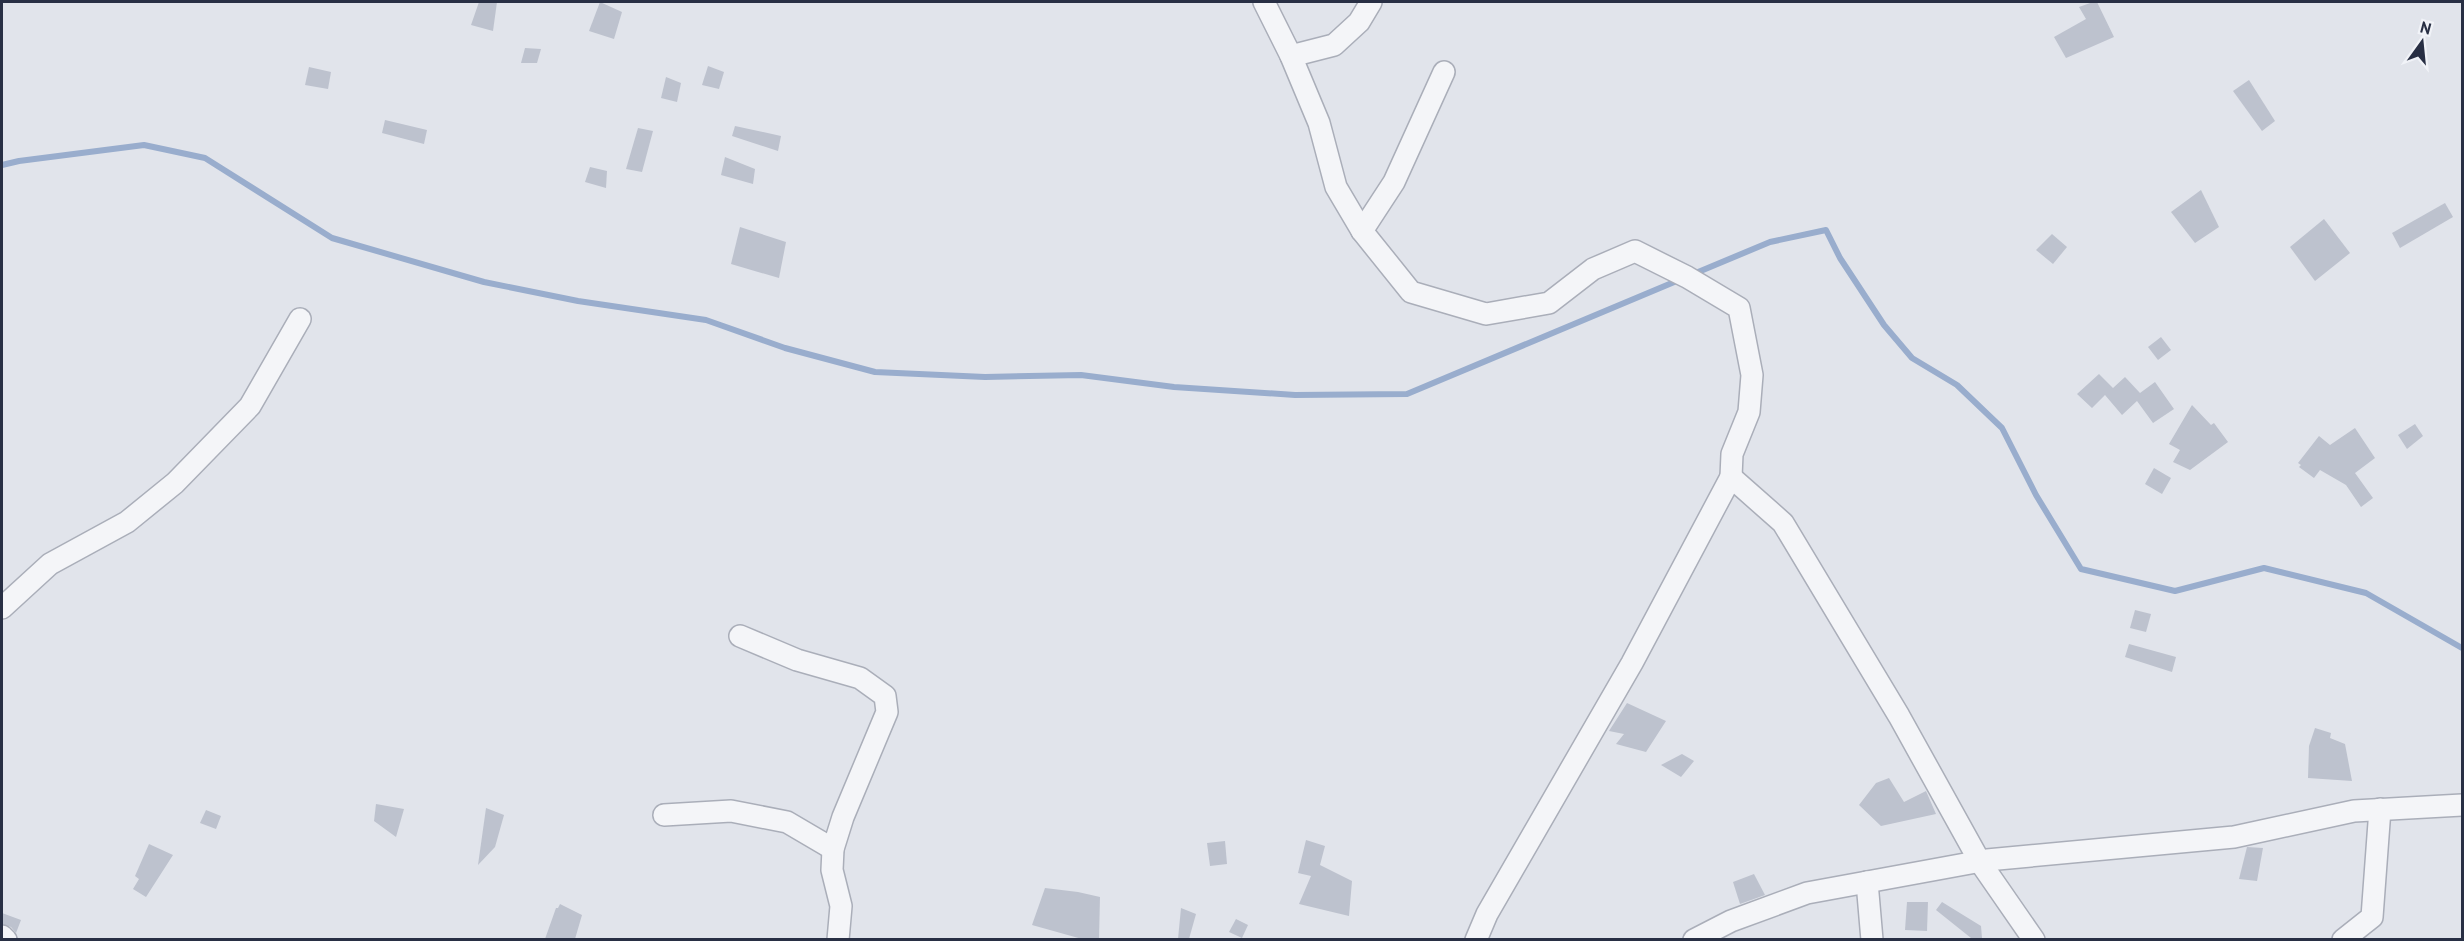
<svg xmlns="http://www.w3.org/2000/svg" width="2464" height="941" viewBox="0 0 2464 941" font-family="'PT Sans',sans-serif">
	<rect width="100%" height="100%" fill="#e1e4eb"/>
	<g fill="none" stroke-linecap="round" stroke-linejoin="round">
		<g stroke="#99adcd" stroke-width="6">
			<path d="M2 165 19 161 144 145 205 158 332 238 484 282 578 301 706 320 785 348 875 372 985 377 1081 375 1174 387 1295 395 1407 394 1679 280"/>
			<path d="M1691 275 1770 242 1826 230 1840 258 1884 325 1912 358 1957 385 2002 428 2036 495 2081 569 2175 591 2264 568 2366 593 2462 648"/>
		</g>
	</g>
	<g fill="#bdc2ce">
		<path d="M479 2H497L493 31 471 25Z"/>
		<path d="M600 2 622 12 614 39 589 31Z"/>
		<path d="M2093 2H2097L2114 37 2066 58 2054 37 2086 19 2079 7Z"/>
		<path d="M525 48 541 49 537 63H521Z"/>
		<path d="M708 66 724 72 719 89 702 85Z"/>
		<path d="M309 67 331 72 328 89 305 85Z"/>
		<path d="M666 77 681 83 677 102 661 98Z"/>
		<path d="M2249 80 2275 121 2262 131 2233 91Z"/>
		<path d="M385 120 427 130 424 144 382 133Z"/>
		<path d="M735 126 781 136 778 151 732 136Z"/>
		<path d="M638 128 653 131 642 172 626 169Z"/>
		<path d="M725 157 755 169 753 184 721 175Z"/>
		<path d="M590 167 607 171 606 188 585 182Z"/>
		<path d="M2201 190 2219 227 2195 243 2171 212Z"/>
		<path d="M2445 203 2453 217 2400 248 2392 233Z"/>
		<path d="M2324 219 2350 253 2315 281 2290 247Z"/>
		<path d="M740 227 786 242 779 278 731 264Z"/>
		<path d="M2052 234 2067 247 2053 264 2036 250Z"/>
		<path d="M2161 337 2171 350 2158 360 2148 347Z"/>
		<path d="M2099 374 2113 388 2125 377 2140 393 2155 382 2174 409 2153 423 2137 401 2122 415 2105 395 2092 408 2077 394Z"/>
		<path d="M2192 405 2211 425 2214 423 2228 442 2190 470 2173 462 2180 450 2169 444Z"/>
		<path d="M2415 424 2423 436 2407 449 2398 435Z"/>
		<path d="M2355 428 2375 458 2355 473 2373 498 2361 507 2346 485 2320 470 2314 478 2299 467 2301 465 2298 463 2319 436 2330 445Z"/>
		<path d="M2154 468 2171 478 2162 494 2145 484Z"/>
		<path d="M2135 610 2151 614 2146 632 2130 628Z"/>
		<path d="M2129 644 2176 657 2172 672 2125 657Z"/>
		<path d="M1627 703 1666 721 1646 752 1616 744 1624 734 1609 731Z"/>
		<path d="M2315 728 2331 733 2330 738 2345 744 2352 781 2308 778 2309 746Z"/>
		<path d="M1682 754 1694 761 1681 777 1661 765Z"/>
		<path d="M1889 778 1904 802 1926 791 1936 814 1881 826 1859 805 1876 783Z"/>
		<path d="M376 804 404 809 396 837 374 821Z"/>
		<path d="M486 808 504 815 495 847 478 865Z"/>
		<path d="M206 810 221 816 216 829 200 823Z"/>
		<path d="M1306 840 1325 846 1320 865 1352 881 1349 916 1299 904 1311 876 1298 873Z"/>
		<path d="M1225 841 1227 864 1210 866 1207 843Z"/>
		<path d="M149 844 173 855 146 897 133 889 139 879 135 876Z"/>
		<path d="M2247 847 2263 848 2257 881 2239 879Z"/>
		<path d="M1754 874 1765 895 1740 904 1733 882Z"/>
		<path d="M1045 888 1078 892 1100 897 1099 939H1082L1032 925Z"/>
		<path d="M1907 902H1928L1927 931 1905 930Z"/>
		<path d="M1942 902 1981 926 1982 938H1971L1936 910Z"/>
		<path d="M560 904 582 915 575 939H545L556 908H558Z"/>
		<path d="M1181 908 1196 914 1189 939H1178Z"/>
		<path d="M2 913 21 920 16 933 11 927 2 924Z"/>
		<path d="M1236 919 1248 925 1242 938 1229 932Z"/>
	</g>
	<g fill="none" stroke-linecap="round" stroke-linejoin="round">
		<g stroke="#aaaeb9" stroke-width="24">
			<g id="street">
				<path d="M1264 2 1291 56 1319 123 1336 187 1362 231 1411 292 1486 314 1549 303 1593 269 1635 251 1687 277 1739 308 1752 375 1749 412 1732 454 1731 477"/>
				<path d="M1291 56 1334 45 1359 22 1371 2"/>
				<path d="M1362 231 1394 182 1444 72"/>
				<path d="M2 608 50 564 127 522 175 483 250 406 300 319"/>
				<path d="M740 636 797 660 860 678 885 696 887 712 843 817 833 849 832 870 841 906 838 940"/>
				<path d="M664 815 731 811 787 822 833 849"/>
				<path d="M1867 882 1872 940"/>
				<path d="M2 936 6 940"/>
				<path d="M1476 940 1487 914 1632 663 1731 477 1783 523 1899 716 1980 862 2034 940"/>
				<path d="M1694 940 1731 921 1807 893 1987 860 2234 837 2354 811 2462 805"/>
				<path d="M2343 940 2372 917 2380 809"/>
			</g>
		</g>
		<use href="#street" stroke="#f4f5f8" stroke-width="21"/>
	</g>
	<rect width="2464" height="941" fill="none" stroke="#282f44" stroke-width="6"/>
	<g transform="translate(2422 42) rotate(15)" stroke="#f1f3f8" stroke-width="4.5" paint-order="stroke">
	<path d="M0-4.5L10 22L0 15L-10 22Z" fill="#282f44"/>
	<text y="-9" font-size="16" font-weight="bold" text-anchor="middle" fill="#282f44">N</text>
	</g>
</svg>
